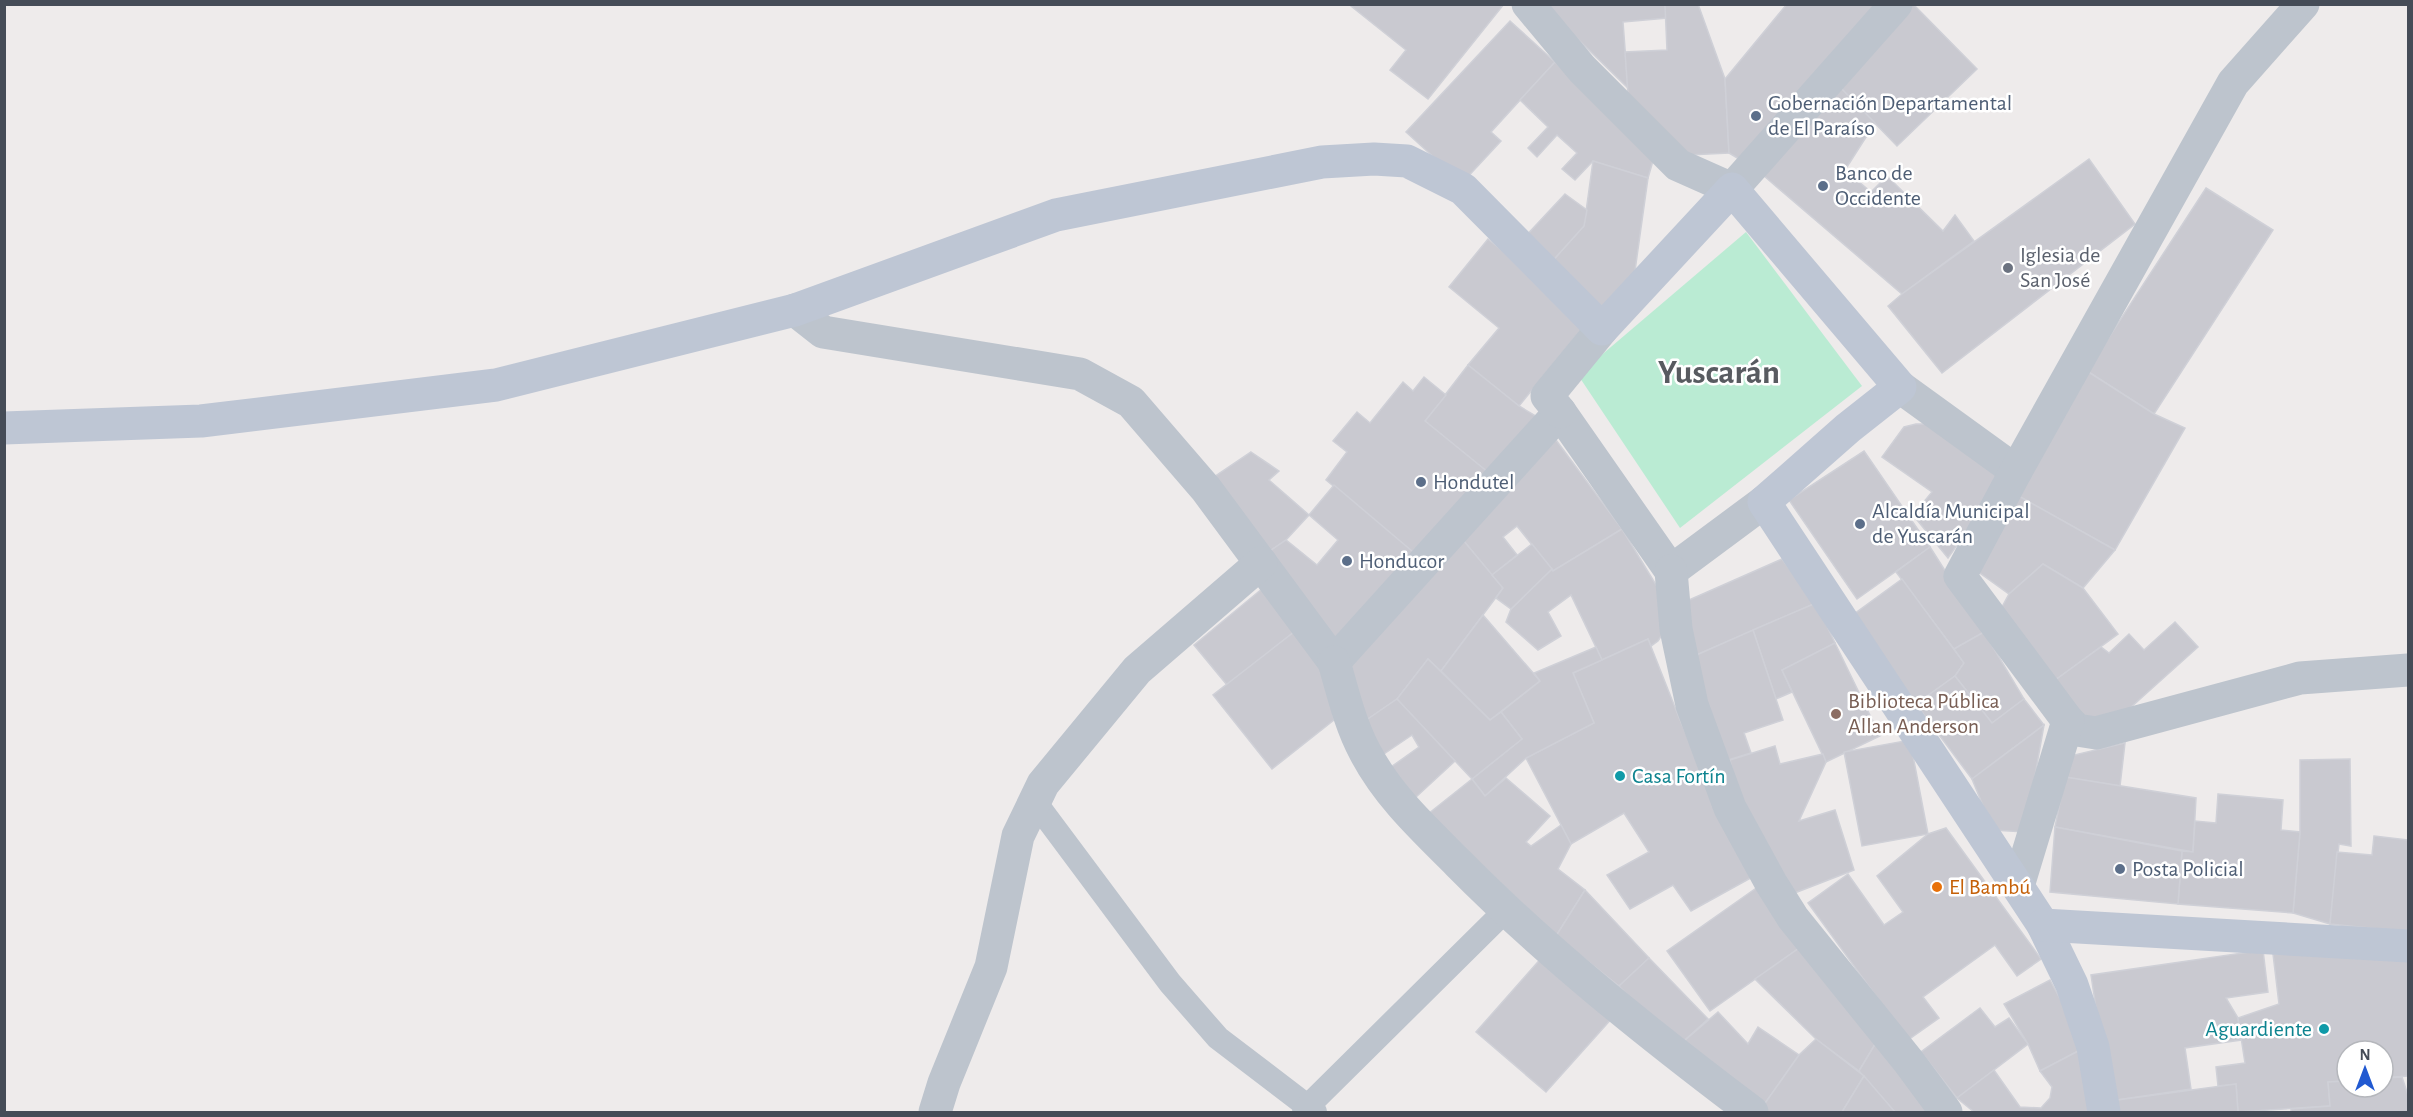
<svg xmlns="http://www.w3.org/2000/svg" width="2413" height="1117" viewBox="0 0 2413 1117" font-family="'Alegreya Sans',sans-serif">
	<rect width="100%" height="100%" fill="#eeebeb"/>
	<path fill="#baebd3" d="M1746 232 1862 386 1680 528 1578 375Z"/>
	<g fill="#c9c9d0" stroke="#cfd0d7" stroke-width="1.5">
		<path d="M1352 4H1504L1428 99 1390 70 1406 50 1351 6Z"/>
		<path d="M1548 4H1673L1665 5 1667 18 1623 22 1628 88 1546 8Z"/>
		<path d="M1698 4 1725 79 1729 153 1688 155 1629 108 1625 52 1667 50 1665 5Z"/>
		<path d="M1787 4H1884L1744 162 1729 153 1725 79Z"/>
		<path d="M1913 4 1977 69 1897 146 1834 81Z"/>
		<path d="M1510 21 1555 62 1491 132 1501 141 1462 183 1406 132Z"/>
		<path d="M1555 62 1655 154 1648 178 1593 161 1575 180 1562 169 1577 153 1557 135 1537 157 1528 148 1548 127 1520 100Z"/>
		<path d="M1834 81 1875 123 1845 170 1871 192 1887 176 1943 231 1955 215 1974 241 1902 294 1764 176Z"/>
		<path d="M2089 159 2135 224 1942 373 1888 306 1902 294Z"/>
		<path d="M1593 161 1648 178 1633 285 1593 312 1547 267 1584 226Z"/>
		<path d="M2206 188 2273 230 2154 414 2087 371Z"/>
		<path d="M1565 194 1587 210 1584 226 1547 267 1521 241Z"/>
		<path d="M1488 239 1589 320 1519 406 1468 365 1499 328 1449 287Z"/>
		<path d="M1468 365 1519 406 1539 418 1489 473 1425 421Z"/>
		<path d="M2087 371 2154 414 2185 428 2115 550 2015 494Z"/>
		<path d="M1424 377 1446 395 1425 421 1489 473 1419 557 1326 480 1347 452 1333 441 1357 412 1370 423 1403 382 1413 391Z"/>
		<path d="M1916 424H1934L2007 473 1948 558 1913 515 1932 492 1882 457 1904 427Z"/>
		<path d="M1556 440 1622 529 1553 571 1517 526 1503 537 1517 555 1492 575 1458 534Z"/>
		<path d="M1864 451 1930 547 1857 599 1789 500Z"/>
		<path d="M1251 452 1279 471 1269 480 1309 515 1286 540 1267 553 1214 477Z"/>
		<path d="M1334 485 1419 557 1337 652 1267 553 1286 540 1317 565 1338 540 1309 515Z"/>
		<path d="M2015 494 2115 550 2083 588 2043 564 2009 594 1977 571Z"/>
		<path d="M1622 529 1661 593 1664 632 1658 641 1651 646 1648 639 1602 660 1571 595 1548 612 1561 636 1538 650 1506 622 1511 609 1552 569 1553 571Z"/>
		<path d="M1458 534 1503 588 1441 671 1428 659 1397 699 1362 723 1345 659Z"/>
		<path d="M1532 544 1552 569 1511 609 1496 598 1503 588 1492 575Z"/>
		<path d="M1930 547 1984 632 1954 649 1896 572Z"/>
		<path d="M1782 559 1816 603 1692 657 1689 600Z"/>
		<path d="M2043 564 2083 588 2118 634 2047 686 1996 618 2009 594Z"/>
		<path d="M1902 579 1964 663 1955 676 1916 704 1850 617Z"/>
		<path d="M1263 588 1294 632 1227 685 1194 645Z"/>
		<path d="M1816 603 1835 643 1782 670 1792 692 1776 699 1753 630Z"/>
		<path d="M1483 615 1540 681 1490 720 1441 671Z"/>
		<path d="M2175 622 2198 647 2121 716 2087 726 2047 686 2101 647 2109 653 2129 634 2144 650Z"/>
		<path d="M1753 630 1783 720 1744 733 1751 753 1725 761 1692 657Z"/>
		<path d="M1294 632 1326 673 1334 720 1272 769 1213 695Z"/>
		<path d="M1984 632 2024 699 1992 723 1955 676 1964 663 1954 649Z"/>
		<path d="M1648 639 1680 720 1712 794 1758 874 1691 911 1673 885 1630 909 1607 875 1649 852 1624 813 1571 844 1526 758 1594 723 1573 673Z"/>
		<path d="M1835 643 1880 736 1826 762 1782 670Z"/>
		<path d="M1596 647 1602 660 1573 673 1594 723 1526 758 1485 796 1472 779 1522 739 1501 712 1540 681 1534 673Z"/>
		<path d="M1428 659 1490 720 1501 712 1522 739 1472 779 1397 699Z"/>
		<path d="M1955 676 1992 723 2024 699 2044 725 1972 779 1916 704Z"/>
		<path d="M1397 699 1455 761 1415 798 1391 767 1419 747 1412 735 1378 758 1362 723Z"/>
		<path d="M2044 725 2025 832 1993 830 1972 779Z"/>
		<path d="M1910 740 1928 834 1862 846 1844 752Z"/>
		<path d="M2125 743 2120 786 2065 777 2070 756Z"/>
		<path d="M1775 746 1780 764 1823 754 1826 762 1799 821 1835 810 1854 870 1792 894 1742 815 1730 760Z"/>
		<path d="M2350 759 2351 846 2339 844 2330 924 2293 913 2300 832V760Z"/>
		<path d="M2065 777 2196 798 2193 852 2055 827Z"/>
		<path d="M1506 778 1550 816 1526 842 1531 846 1561 825 1571 844 1558 869 1585 890 1556 936 1428 814 1472 779 1485 796Z"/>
		<path d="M2218 794 2283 800 2281 830 2300 832 2293 913 2178 904 2182 851 2193 852 2195 821 2216 823Z"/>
		<path d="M2055 827 2182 851 2178 904 2050 892Z"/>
		<path d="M1946 828 2041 959 2017 976 1995 945 1923 997 1939 1018 1908 1040 1808 903 1848 874 1884 925 1903 912 1877 876 1928 834Z"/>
		<path d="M2374 836 2408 840V836V932L2330 924 2337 852 2372 855Z"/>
		<path d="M1762 884 1805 944 1710 1011 1667 951Z"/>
		<path d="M1585 890 1649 958 1619 986 1556 936Z"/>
		<path d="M1805 944 1880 1036 1859 1071 1816 1039 1755 979Z"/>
		<path d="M2263 950 2268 992 2226 998 2238 1018 2241 1040 2185 1048 2191 1089 2110 1101 2091 975Z"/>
		<path d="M2273 954H2408V1076L2383 1078V1051H2347V1081L2328 1082 2330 1106 2238 1112 2236 1084 2218 1086 2216 1067 2245 1063 2238 1018 2279 1004Z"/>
		<path d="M1544 955 1614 1016 1546 1092 1476 1032Z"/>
		<path d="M1649 958 1708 1019 1677 1047 1619 986Z"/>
		<path d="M2050 980 2086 1047 2040 1071 2028 1044 2004 1004Z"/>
		<path d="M1980 1008 1995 1027 2009 1018 2028 1044 1957 1098 1921 1052Z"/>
		<path d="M1718 1012 1748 1044 1758 1027 1799 1055 1761 1109 1684 1041Z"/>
		<path d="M1880 1036 1942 1112H1895L1859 1071Z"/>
		<path d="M1816 1039 1864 1076 1842 1112H1767L1761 1109 1799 1055Z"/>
		<path d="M2086 1047 2099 1112H1974L1957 1098 1994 1070 2020 1107 2041 1108 2050 1098 2052 1087 2040 1071Z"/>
		<path d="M1864 1076 1895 1112H1842Z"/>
		<path d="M2402 1077 2408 1095V1112H2291V1109L2330 1106 2328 1082 2347 1081V1087H2383V1078Z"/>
		<path d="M2236 1084 2238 1112H2111L2110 1101Z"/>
	</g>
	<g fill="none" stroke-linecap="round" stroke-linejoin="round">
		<g stroke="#bdc4cd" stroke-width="24">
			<path d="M1035 802 1170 983 1218 1038 1315 1112"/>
			<path d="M1304 1112 1308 1106 1505 911"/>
		</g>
		<g stroke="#bdc4cd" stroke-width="33">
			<path d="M1528 4 1582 69 1678 165 1732 189 1896 4"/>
			<path d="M795 310 823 332 1080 374 1131 402 1206 489 1334 662 1560 412 1671 571 1764 502"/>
			<path d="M1900 387 2016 471"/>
			<path d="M1560 412 1547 396 1602 329"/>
			<path d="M1671 571 1676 629 1692 705 1730 808 1771 883 1793 918 1909 1062 1946 1112"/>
			<path d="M1334 662C1343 693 1350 724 1365 752 1388 796 1423 828 1458 863 1548 954 1650 1035 1752 1112"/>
			<path d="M2068 721 2077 730 2096 733 2300 678 2408 670"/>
			<path d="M2018 886 2068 721 1960 576 2016 471 2233 83 2303 4"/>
			<path d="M935 1112 944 1083 991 967 1018 836 1043 784 1137 670 1261 563"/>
		</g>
		<g stroke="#bec6d4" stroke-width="33">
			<path d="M4 428 201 421 496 385 795 310 1056 215 1322 162 1374 159 1407 161 1463 189 1602 329 1732 189 1900 387 1848 428 1764 502 2043 925 2072 985 2093 1047 2104 1112"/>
			<path d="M2043 925 2408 946"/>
		</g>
	</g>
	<g fill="#5c6f8a" stroke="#fff" stroke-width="2">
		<circle cx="1756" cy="116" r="6"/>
		<circle cx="1823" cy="186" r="6"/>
		<circle cx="1421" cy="482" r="6"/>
		<circle cx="1860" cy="524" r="6"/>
		<circle cx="1347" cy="561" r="6"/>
		<circle cx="2120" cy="869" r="6"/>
	</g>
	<circle fill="#6b7280" stroke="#fff" stroke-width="2" cx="2008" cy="268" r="6"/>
	<circle fill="#8d6e63" stroke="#fff" stroke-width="2" cx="1836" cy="714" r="6"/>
	<g fill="#0f9aa8" stroke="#fff" stroke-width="2">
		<circle cx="1620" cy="776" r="6"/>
		<circle cx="2324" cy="1029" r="6"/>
	</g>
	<circle fill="#e8710a" stroke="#fff" stroke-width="2" cx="1937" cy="887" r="6"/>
	<g text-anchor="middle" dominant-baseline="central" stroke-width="5" stroke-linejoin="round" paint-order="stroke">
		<g font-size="22" fill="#4e5e75" stroke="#fff" text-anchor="start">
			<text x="1768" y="103">Gobernación Departamental<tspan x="1768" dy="25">de El Paraíso</tspan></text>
			<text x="1835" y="173">Banco de<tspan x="1835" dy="25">Occidente</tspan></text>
			<text x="1433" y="482">Hondutel</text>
			<text x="1872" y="511">Alcaldía Municipal<tspan x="1872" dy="25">de Yuscarán</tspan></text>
			<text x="1359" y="561">Honducor</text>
			<text x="2132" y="869">Posta Policial</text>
		</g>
		<g font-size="22" fill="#5b616d" stroke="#fff" text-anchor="start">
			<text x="2020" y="255">Iglesia de<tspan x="2020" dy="25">San José</tspan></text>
		</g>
		<g font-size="22" fill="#785e54" stroke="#fff" text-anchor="start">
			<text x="1848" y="701">Biblioteca Pública<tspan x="1848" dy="25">Allan Anderson</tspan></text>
		</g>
		<g font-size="22" fill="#0d838f" stroke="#fff" text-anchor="start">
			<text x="1632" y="776">Casa Fortín</text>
			<text x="2312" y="1029" text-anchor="end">Aguardiente</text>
		</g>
		<g font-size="22" fill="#c56008" stroke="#fff" text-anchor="start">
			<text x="1949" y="887">El Bambú</text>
		</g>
		<g font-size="34" font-weight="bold" fill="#585b60" stroke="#fff">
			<text x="1719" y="373">Yuscarán</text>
		</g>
	</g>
	<rect width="2413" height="1117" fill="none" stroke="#454c57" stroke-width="12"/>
	<g transform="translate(2365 1069)"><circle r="28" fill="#ffffff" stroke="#b5b7bc" stroke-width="1.5"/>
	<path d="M0-4.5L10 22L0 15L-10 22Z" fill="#2159d1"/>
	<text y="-9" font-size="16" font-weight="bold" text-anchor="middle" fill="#454c57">N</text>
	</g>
</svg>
